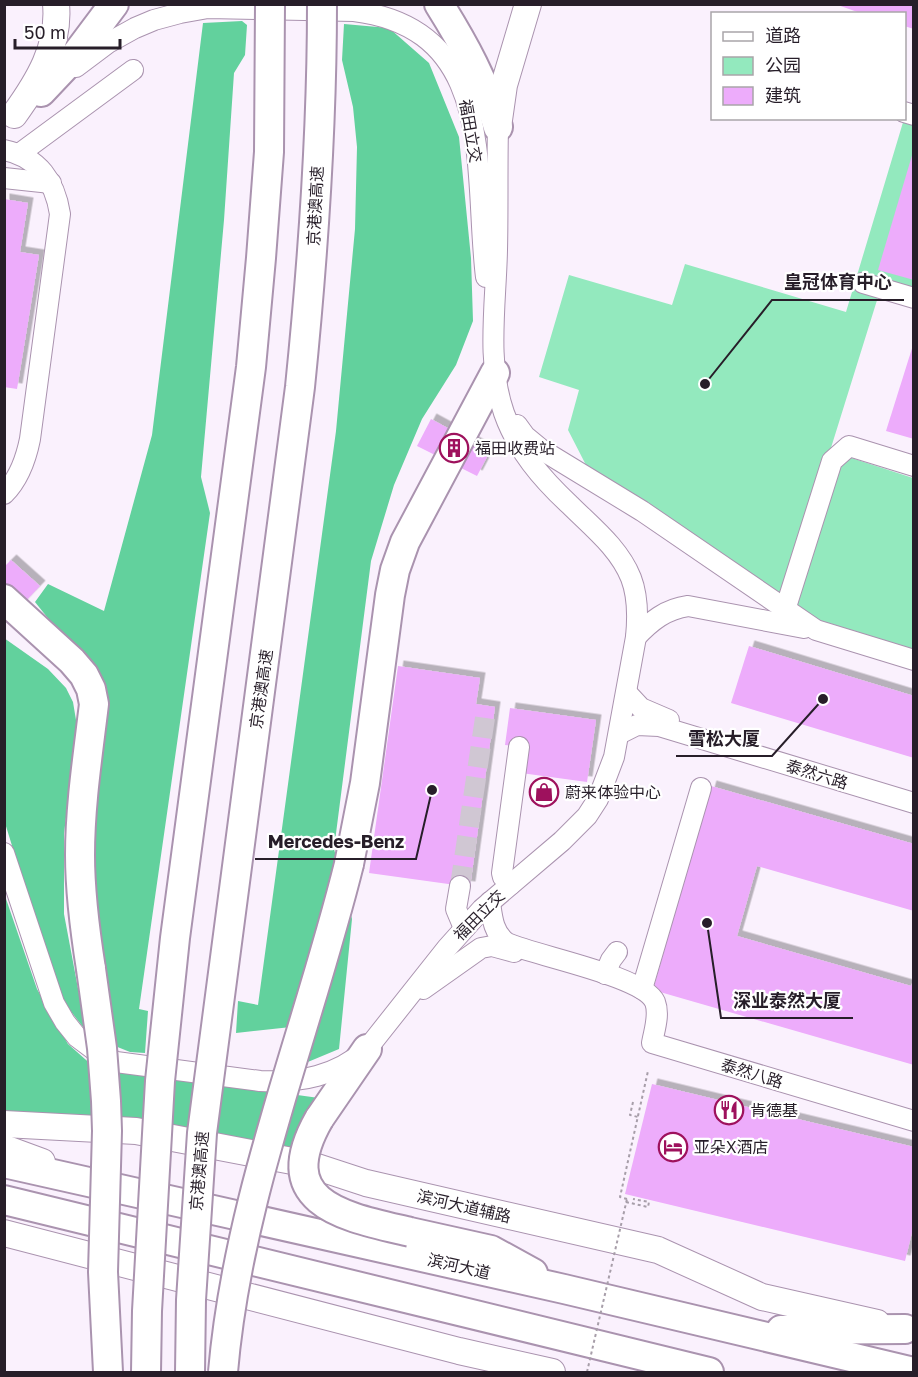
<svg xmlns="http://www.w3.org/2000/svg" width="918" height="1377" viewBox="0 0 918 1377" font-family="'Golos Text','Noto Sans SC',sans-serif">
	<defs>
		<filter id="shadow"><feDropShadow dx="5.5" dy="-5.5" stdDeviation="0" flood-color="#0004"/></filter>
	</defs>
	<rect width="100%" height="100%" fill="#faf1fd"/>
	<path fill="#93e9be" d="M904 119 913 121V290L883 281 830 451 913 478V649L819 620 763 585 587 467 568 430 579 390 539 377 569 275 672 305 685 264 846 312Z"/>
	<g fill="#62d19d">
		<path d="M242 21 247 25 245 55 234 73 224 220 201 477 210 513 139 1009 148 1011 145 1053 130 1052 115 1046 98 932 94 870 95 809 104 733 67 642 35 602 48 584 104 611 152 435 203 23Z"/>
		<path d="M344 24 389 28 429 63 459 137 471 258 473 321 456 365 422 419 394 485 371 561 334 849 352 919 339 1049 303 1064 291 1027 236 1033 238 1001 258 1005 336 431 355 229 357 147 353 107 342 60Z"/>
		<path d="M4 638 48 669 66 688 73 702 77 726 64 834V914L86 1031 66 1005 48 962 5 823Z"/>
		<path d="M4 893 37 989 68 1044 94 1067 319 1098 295 1155 5 1116Z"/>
	</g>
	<g fill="#edacfb" filter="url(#shadow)">
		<path d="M835 4H914V29L904 26V14H863Z"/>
		<path d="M913 152H914V280L878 270Z"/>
		<path d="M4 199 28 203 20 252 39 255 17 389 4 387Z"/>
		<path d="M914 342V439L886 431Z"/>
		<path d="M431 419 490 451 477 476 417 446Z"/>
		<path d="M11 560 40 586 4 624V567Z"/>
		<path d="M749 646 914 696V758L731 703Z"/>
		<path d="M398 666 480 678 476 704 495 707 470 887 369 873Z"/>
		<path d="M510 708 596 720 587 782 521 773 525 747 505 745Z"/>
		<path d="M711 786 914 844V911L757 866 737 936 911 986 914 979V1065L653 990Z"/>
		<path d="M652 1084 914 1147V1224L905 1261 625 1194Z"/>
	</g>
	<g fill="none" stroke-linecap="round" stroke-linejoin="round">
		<path stroke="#d0c7d3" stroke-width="20" stroke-dasharray="20 10" stroke-linecap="butt" d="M460 886 486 711"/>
		<g stroke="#aa93af" stroke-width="22">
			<g id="minor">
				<path d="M76 67 108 43 135 28 154 20 180 13 208 8 354 11C499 29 473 172 486 277"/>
				<path d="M904 112 914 115"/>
				<path d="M4 150C39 157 55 182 60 214L30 439C26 459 19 479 4 494"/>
				<path d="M19 154 133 70"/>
				<path d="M4 178 51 183"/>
				<path d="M863 283 914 298"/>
				<path d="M517 425 525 436 542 450 642 511 816 630 914 660"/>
				<path d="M785 610 832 461 849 446 914 466"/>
				<path d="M636 637C651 621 666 609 688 606L804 628"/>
				<path d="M627 693 641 708 669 720"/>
				<path d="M619 734 637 725 659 726 914 803"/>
				<path d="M4 853 54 1003 65 1022 77 1037 93 1049 116 1062 260 1081C301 1083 336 1076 367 1049L447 948 482 909 562 841 587 816 598 799 614 757 636 637C638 617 638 596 631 578 619 548 592 527 570 505 542 479 517 450 504 413 486 362 496 303 497 250 498 209 497 168 498 127"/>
				<path d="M510 885 503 877 502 873 519 747"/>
				<path d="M460 886 456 909 464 928"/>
				<path d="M490 902C492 917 493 933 507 943 536 956 644 976 655 1002 660 1015 654 1031 652 1043L914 1121"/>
				<path d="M605 974 611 960 617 952"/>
				<path d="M423 989 481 948 492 946 514 952"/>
				<path d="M642 989 701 788"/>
			</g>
		</g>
		<g stroke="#aa93af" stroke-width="28">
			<g id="major">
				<path d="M14 115C38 82 60 46 56 4"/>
				<path d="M498 127 504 85 528 4"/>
				<path d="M4 1124 136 1131 308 1164 366 1183 658 1250 762 1297 877 1323"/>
				<path d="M4 1148 42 1162"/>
				<path d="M4 1233 459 1351 552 1372"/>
			</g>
		</g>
		<g stroke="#aa93af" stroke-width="32">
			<g id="highway">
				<path d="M439 4C464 44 485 82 498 127"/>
				<path d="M41 92 75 56 114 4"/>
				<path d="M4 599 72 661 84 675 91 689 94 704C88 754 80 805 80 855 80 893 85 931 91 969"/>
				<path d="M349 864 365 783 390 595 395 570 405 542 495 373"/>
				<path d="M319 1119 367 1049"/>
				<path d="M4 1163 564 1289 914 1372"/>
				<path d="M4 1200 709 1372"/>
				<path d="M410 1232 491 1250 533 1273"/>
				<path d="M781 1330 905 1329"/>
			</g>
		</g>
		<g stroke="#a79ea9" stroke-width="2" stroke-dasharray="3 3" stroke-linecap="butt">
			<path d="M633 1102 630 1115 638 1117"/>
			<path d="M627 1199 620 1197 648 1071"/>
			<path d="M626 1202 648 1207 649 1202 633 1199"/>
		</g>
		<use href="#minor" stroke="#fff" stroke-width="20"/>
		<use href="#major" stroke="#fff" stroke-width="26"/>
		<use href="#highway" stroke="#fff" stroke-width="28"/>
		<g stroke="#aa93af" stroke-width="32" stroke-linecap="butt">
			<g id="highway-bridge">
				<path d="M91 969 102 1048 106 1101 107 1131 103 1272 108 1372"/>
				<path d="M319 1119C270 1205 347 1217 410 1232"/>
				<path d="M146 1372 147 1311 160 1081 175 938 251 367 261 258 269 152 270 4"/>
				<path d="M190 1372 191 1300 202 1133 300 387C313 259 322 132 322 4"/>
				<path d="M223 1372C238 1197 307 1033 349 864"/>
			</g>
		</g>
		<path stroke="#a79ea9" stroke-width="2" stroke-dasharray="3 3" stroke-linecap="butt" d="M587 1372 627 1199"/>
		<use href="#highway-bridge" stroke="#fff" stroke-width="28"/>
	</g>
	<defs>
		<g id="building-ring" transform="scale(1.5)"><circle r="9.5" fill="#fff" stroke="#9e115d" stroke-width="1.5"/><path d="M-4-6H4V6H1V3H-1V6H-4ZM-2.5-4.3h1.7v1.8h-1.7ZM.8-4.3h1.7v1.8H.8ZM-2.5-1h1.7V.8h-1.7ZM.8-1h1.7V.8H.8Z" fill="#9e115d"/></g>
		<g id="shop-ring" transform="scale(1.5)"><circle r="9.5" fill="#fff" stroke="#9e115d" stroke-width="1.5"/><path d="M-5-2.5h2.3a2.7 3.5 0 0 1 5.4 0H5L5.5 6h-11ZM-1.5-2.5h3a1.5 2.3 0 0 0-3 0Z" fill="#9e115d"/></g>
		<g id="restaurant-ring" transform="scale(1.5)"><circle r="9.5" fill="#fff" stroke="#9e115d" stroke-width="1.5"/><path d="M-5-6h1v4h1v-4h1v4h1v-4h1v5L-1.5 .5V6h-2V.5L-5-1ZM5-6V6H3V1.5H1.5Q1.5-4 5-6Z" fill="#9e115d"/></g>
		<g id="hotel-ring" transform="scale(1.5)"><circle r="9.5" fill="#fff" stroke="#9e115d" stroke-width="1.5"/><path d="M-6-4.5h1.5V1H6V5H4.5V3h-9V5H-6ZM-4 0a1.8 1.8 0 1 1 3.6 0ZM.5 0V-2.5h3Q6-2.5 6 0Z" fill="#9e115d"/></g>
	</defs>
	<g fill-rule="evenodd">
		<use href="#building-ring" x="454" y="448"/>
		<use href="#shop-ring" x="544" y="792"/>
		<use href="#restaurant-ring" x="729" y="1110"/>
		<use href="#hotel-ring" x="673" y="1147"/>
	</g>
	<g text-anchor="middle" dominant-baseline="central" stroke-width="4.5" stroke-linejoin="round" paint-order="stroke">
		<g font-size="16" fill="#271e29" stroke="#fff">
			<text transform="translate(471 131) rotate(80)">福田立交</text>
			<text transform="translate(315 206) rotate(-87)">京港澳高速</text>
			<text transform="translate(261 689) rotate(-82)">京港澳高速</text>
			<text transform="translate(817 774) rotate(17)">泰然六路</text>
			<text transform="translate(479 915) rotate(-45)">福田立交</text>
			<text transform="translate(752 1073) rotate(17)">泰然八路</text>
			<text transform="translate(199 1171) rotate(-85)">京港澳高速</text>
			<text transform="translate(464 1206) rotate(13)">滨河大道辅路</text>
			<text transform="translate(459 1266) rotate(13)">滨河大道</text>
		</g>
		<g font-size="16" fill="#271e29" stroke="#fff" text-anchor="start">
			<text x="475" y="448">福田收费站</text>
			<text x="565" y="792">蔚来体验中心</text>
			<text x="750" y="1110">肯德基</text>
			<text x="694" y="1147">亚朵X酒店</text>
		</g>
	</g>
	<path fill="none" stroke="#271e29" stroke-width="2" d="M705 384L772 300H904M823 699L772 756H676M432 790L416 859H255M707 923L721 1018H853"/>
	<g fill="#271e29" stroke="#fff" stroke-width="2">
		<circle cx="705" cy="384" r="6"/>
		<circle cx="823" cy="699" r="6"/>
		<circle cx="432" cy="790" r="6"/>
		<circle cx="707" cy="923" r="6"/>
	</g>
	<g font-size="18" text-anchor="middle" font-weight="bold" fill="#271e29" stroke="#fff" stroke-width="4.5" stroke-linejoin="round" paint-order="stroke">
		<text x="838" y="288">皇冠体育中心</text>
		<text x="724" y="745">雪松大厦</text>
		<text x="336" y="848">Mercedes-Benz</text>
		<text x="787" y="1007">深业泰然大厦</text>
	</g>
	<rect width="918" height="1377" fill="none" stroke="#271e29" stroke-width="12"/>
	<rect x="711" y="12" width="195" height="108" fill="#ffffff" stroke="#a9a5a9" stroke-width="1.5"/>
	<rect x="723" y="32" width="30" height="9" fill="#ffffff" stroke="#a9a5a9" stroke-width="1.5"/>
	<text x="765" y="42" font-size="18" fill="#271e29">道路</text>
	<rect x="723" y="57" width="30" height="18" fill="#93e9be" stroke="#a9a5a9" stroke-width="1.5"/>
	<text x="765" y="72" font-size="18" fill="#271e29">公园</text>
	<rect x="723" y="87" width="30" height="18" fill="#edacfb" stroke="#a9a5a9" stroke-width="1.5"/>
	<text x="765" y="102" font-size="18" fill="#271e29">建筑</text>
	<path d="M15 39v9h105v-9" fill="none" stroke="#271e29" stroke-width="3"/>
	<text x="24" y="39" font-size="18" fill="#271e29" stroke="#ffffff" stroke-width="4.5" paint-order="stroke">50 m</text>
</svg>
